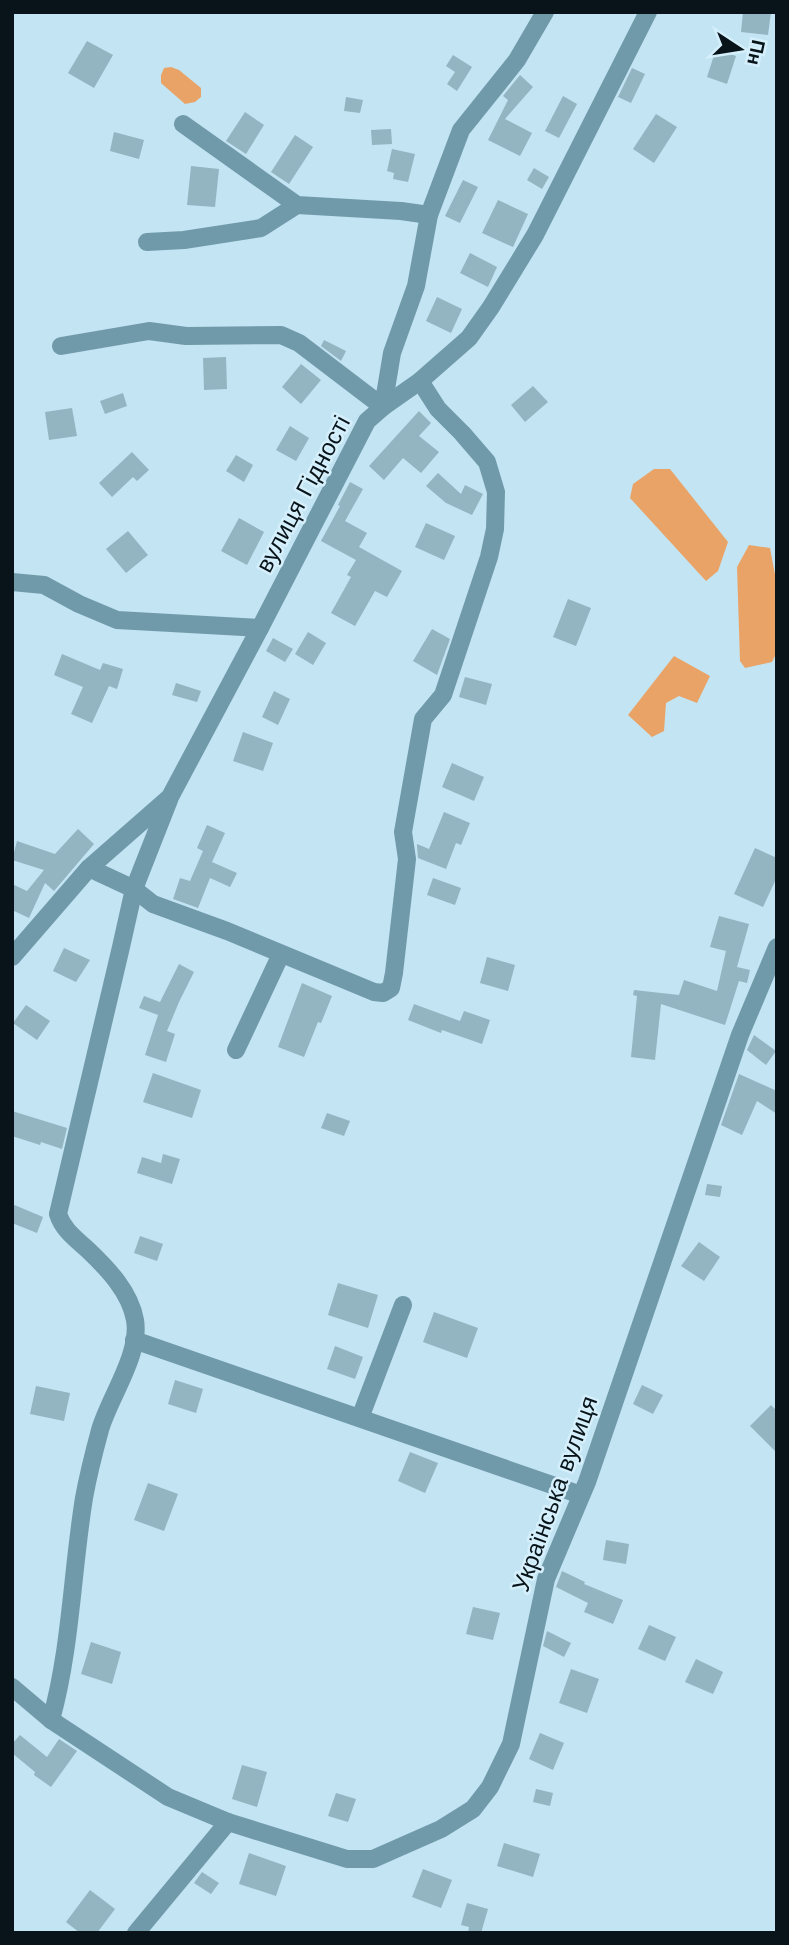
<svg xmlns="http://www.w3.org/2000/svg" width="789" height="1945" viewBox="0 0 789 1945" font-family="'Work Sans',sans-serif">
	<rect width="100%" height="100%" fill="#c3e4f2"/>
	<g fill="#eaa366">
		<path d="M171 67 179 70 201 88V97L195 102 185 104 161 83V75L164 68Z"/>
		<path d="M654 469H670L728 542 718 571 706 581 630 498 633 484Z"/>
		<path d="M749 545 770 548 777 585V652L772 662 745 668 740 661 737 567Z"/>
		<path d="M674 656 710 676 697 703 679 696 666 703 664 731 652 737 628 715Z"/>
	</g>
	<g fill="#93b4c1">
		<path d="M743 12H771L768 35 741 32Z"/>
		<path d="M87 41 113 55 94 88 68 73Z"/>
		<path d="M716 49 736 56 727 84 707 77Z"/>
		<path d="M453 55 472 67 457 91 447 84 455 72 446 66Z"/>
		<path d="M632 68 645 74 631 103 618 97Z"/>
		<path d="M520 75 533 87 505 119 532 133 520 156 488 140 508 100 503 96Z"/>
		<path d="M563 96 577 104 559 138 545 131Z"/>
		<path d="M346 97 363 100 360 113 344 111Z"/>
		<path d="M245 112 264 125 246 154 226 141Z"/>
		<path d="M656 114 677 127 654 163 633 149Z"/>
		<path d="M391 129 392 144 372 145 371 130Z"/>
		<path d="M114 132 144 140 139 159 110 151Z"/>
		<path d="M295 135 313 147 289 184 271 172Z"/>
		<path d="M392 149 415 154 408 182 393 179 394 173 387 171Z"/>
		<path d="M191 166 219 169 215 207 187 205Z"/>
		<path d="M534 168 549 177 542 189 527 180Z"/>
		<path d="M463 180 478 187 460 223 445 216Z"/>
		<path d="M498 200 528 214 513 247 482 233Z"/>
		<path d="M470 253 497 267 488 287 460 273Z"/>
		<path d="M437 297 462 309 451 333 426 321Z"/>
		<path d="M324 340 346 351 341 361 321 346Z"/>
		<path d="M226 357 227 389 204 390 203 358Z"/>
		<path d="M301 364 321 380 301 404 282 387Z"/>
		<path d="M533 386 548 402 525 422 511 405Z"/>
		<path d="M123 393 127 406 105 414 100 401Z"/>
		<path d="M72 408 77 436 49 440 45 412Z"/>
		<path d="M419 411 431 423 419 436 439 452 421 473 403 458 384 480 369 466Z"/>
		<path d="M290 426 309 438 296 461 276 450Z"/>
		<path d="M132 452 149 470 137 481 133 477 112 497 99 483Z"/>
		<path d="M236 455 253 465 244 482 226 471Z"/>
		<path d="M438 473 461 494 465 485 483 494 472 515 446 503 426 486Z"/>
		<path d="M350 482 363 489 345 521 367 533 359 547 402 571 387 597 375 591 355 626 331 613 351 577 347 575 356 560 321 541 340 506 338 505Z"/>
		<path d="M239 518 264 532 247 565 221 551Z"/>
		<path d="M426 523 455 536 444 560 415 547Z"/>
		<path d="M128 531 148 555 126 573 106 549Z"/>
		<path d="M568 599 591 608 576 646 553 637Z"/>
		<path d="M432 629 450 639 437 675 413 661Z"/>
		<path d="M308 632 326 643 313 665 295 654Z"/>
		<path d="M273 638 293 649 285 662 266 651Z"/>
		<path d="M62 654 100 670 103 663 123 669 117 689 109 686 92 723 71 714 83 687 54 675Z"/>
		<path d="M465 677 492 684 486 705 459 697Z"/>
		<path d="M176 683 201 691 197 702 172 695Z"/>
		<path d="M274 691 290 699 278 725 262 717Z"/>
		<path d="M243 732 273 743 263 771 233 761Z"/>
		<path d="M452 763 484 777 474 801 442 787Z"/>
		<path d="M444 812 470 823 461 845 456 843 446 869 418 858 417 846V844L429 849Z"/>
		<path d="M207 825 225 833 212 862 237 873 230 887 210 878 198 908 173 899 180 878 190 881 203 851 197 848Z"/>
		<path d="M78 829 94 844 54 891 45 883 29 918 12 910V884L27 891 44 870 12 860 17 841 55 854Z"/>
		<path d="M755 848 777 858V877L763 907 734 894Z"/>
		<path d="M433 878 461 888 455 905 427 895Z"/>
		<path d="M719 916 749 924 737 967 750 970 747 983 739 981 725 1025 661 1004 655 1060 631 1057 637 996 633 995 634 990 679 995 684 980 717 991 726 951 710 947Z"/>
		<path d="M64 948 90 960 76 982 53 971Z"/>
		<path d="M487 957 515 965 508 991 480 983Z"/>
		<path d="M179 964 194 972 179 1002 167 1031 175 1034 166 1062 145 1055 158 1015 139 1008 144 996 160 1002Z"/>
		<path d="M302 983 332 996 321 1023 318 1022 304 1057 278 1047Z"/>
		<path d="M414 1004 460 1021 464 1011 490 1020 482 1044 442 1030 441 1033 408 1020Z"/>
		<path d="M26 1005 50 1021 37 1040 13 1023Z"/>
		<path d="M754 1035 776 1051 766 1065 747 1050Z"/>
		<path d="M153 1073 201 1090 192 1118 143 1102Z"/>
		<path d="M739 1074 777 1091V1114L757 1101 742 1135 721 1125Z"/>
		<path d="M12 1111 67 1128 62 1149 41 1142 40 1145 12 1136Z"/>
		<path d="M327 1113 350 1121 344 1136 321 1128Z"/>
		<path d="M163 1154 180 1159 172 1184 137 1173 142 1157 161 1163Z"/>
		<path d="M707 1184 722 1186 720 1197 705 1195Z"/>
		<path d="M12 1204 43 1217 37 1233 12 1223Z"/>
		<path d="M140 1236 163 1244 157 1261 134 1253Z"/>
		<path d="M699 1242 720 1257 704 1281 681 1266Z"/>
		<path d="M338 1283 378 1295 368 1328 328 1315Z"/>
		<path d="M434 1312 478 1328 467 1358 423 1342Z"/>
		<path d="M335 1346 363 1357 355 1379 327 1369Z"/>
		<path d="M175 1380 203 1389 196 1413 168 1404Z"/>
		<path d="M642 1385 663 1395 653 1414 633 1404Z"/>
		<path d="M36 1386 70 1393 64 1421 30 1414Z"/>
		<path d="M771 1405 777 1411V1453L750 1426Z"/>
		<path d="M410 1452 438 1463 425 1493 398 1481Z"/>
		<path d="M148 1483 178 1494 164 1531 134 1520Z"/>
		<path d="M606 1540 629 1544 626 1564 603 1560Z"/>
		<path d="M562 1571 585 1582 584 1584 623 1600 613 1624 584 1612 588 1603 556 1587Z"/>
		<path d="M473 1607 500 1613 493 1640 466 1634Z"/>
		<path d="M649 1625 676 1637 665 1661 638 1649Z"/>
		<path d="M547 1631 571 1643 564 1657 543 1646Z"/>
		<path d="M91 1642 121 1652 112 1684 81 1674Z"/>
		<path d="M696 1659 723 1672 713 1694 685 1682Z"/>
		<path d="M571 1669 599 1679 587 1713 559 1703Z"/>
		<path d="M540 1733 564 1743 553 1770 529 1759Z"/>
		<path d="M20 1735 47 1757 59 1739 77 1751 51 1787 34 1775 35 1772 12 1753V1744Z"/>
		<path d="M242 1765 267 1772 257 1807 232 1799Z"/>
		<path d="M536 1789 553 1793 550 1806 533 1802Z"/>
		<path d="M336 1793 356 1799 348 1822 328 1816Z"/>
		<path d="M504 1843 540 1854 533 1877 497 1866Z"/>
		<path d="M249 1853 286 1866 276 1896 239 1884Z"/>
		<path d="M423 1869 452 1880 441 1908 412 1897Z"/>
		<path d="M202 1872 219 1883 211 1894 194 1883Z"/>
		<path d="M90 1890 115 1909 97 1933H80L66 1922Z"/>
		<path d="M467 1903 488 1909 481 1933H468L469 1927 461 1925Z"/>
	</g>
	<g fill="none" stroke-linecap="round" stroke-linejoin="round">
		<g stroke="#709aaa" stroke-width="18">
			<path d="M183 124 297 205 401 211 429 215"/>
			<path d="M147 242 184 240 261 228 297 205"/>
			<path d="M61 346 149 331 186 336 281 335 299 343 383 407 392 353 416 286 429 215 461 130 517 60 545 12"/>
			<path d="M12 582 44 585 79 604 117 620 260 628"/>
			<path d="M89 868 134 889 153 904 227 931 374 992 383 993 391 988 394 973 407 859 403 832 423 719 443 695 489 557 495 529 496 492 487 462 462 433 438 409 420 381"/>
			<path d="M12 957 89 868 170 797 260 628 367 421 383 407 420 381 469 338 491 307 535 235 648 12"/>
			<path d="M236 1050 281 954"/>
			<path d="M134 1340 581 1495"/>
			<path d="M360 1418 403 1305"/>
			<path d="M12 1687 51 1720 168 1797 228 1822 347 1859H373L441 1829 473 1809 490 1787 511 1744 546 1579 587 1482 740 1035 777 947"/>
			<path d="M51 1720C71 1648 72 1572 84 1498 88 1476 94 1452 100 1430 109 1398 141 1354 135 1320 130 1292 108 1269 88 1250 76 1239 63 1230 58 1214L121 947 134 889 169 800"/>
			<path d="M136 1933 228 1822"/>
		</g>
	</g>
	<g text-anchor="middle" dominant-baseline="central" stroke-width="5" stroke-linejoin="round" paint-order="stroke">
		<g font-size="24" fill="#081419" stroke="#d5f0fc">
			<text transform="translate(303 494) rotate(-62)">вулиця Гідності</text>
			<text transform="translate(555 1494) rotate(-70)">Українська вулиця</text>
		</g>
	</g>
	<rect width="789" height="1945" fill="none" stroke="#081419" stroke-width="28"/>
	<g transform="translate(740 49) rotate(102)" stroke="#d5f0fc" stroke-width="5" paint-order="stroke">
	<path d="M0-5L12 26L0 18L-12 26Z" fill="#081419"/>
	<text y="-10" font-size="19" font-weight="bold" text-anchor="middle" fill="#081419">Пн</text>
	</g>
</svg>
